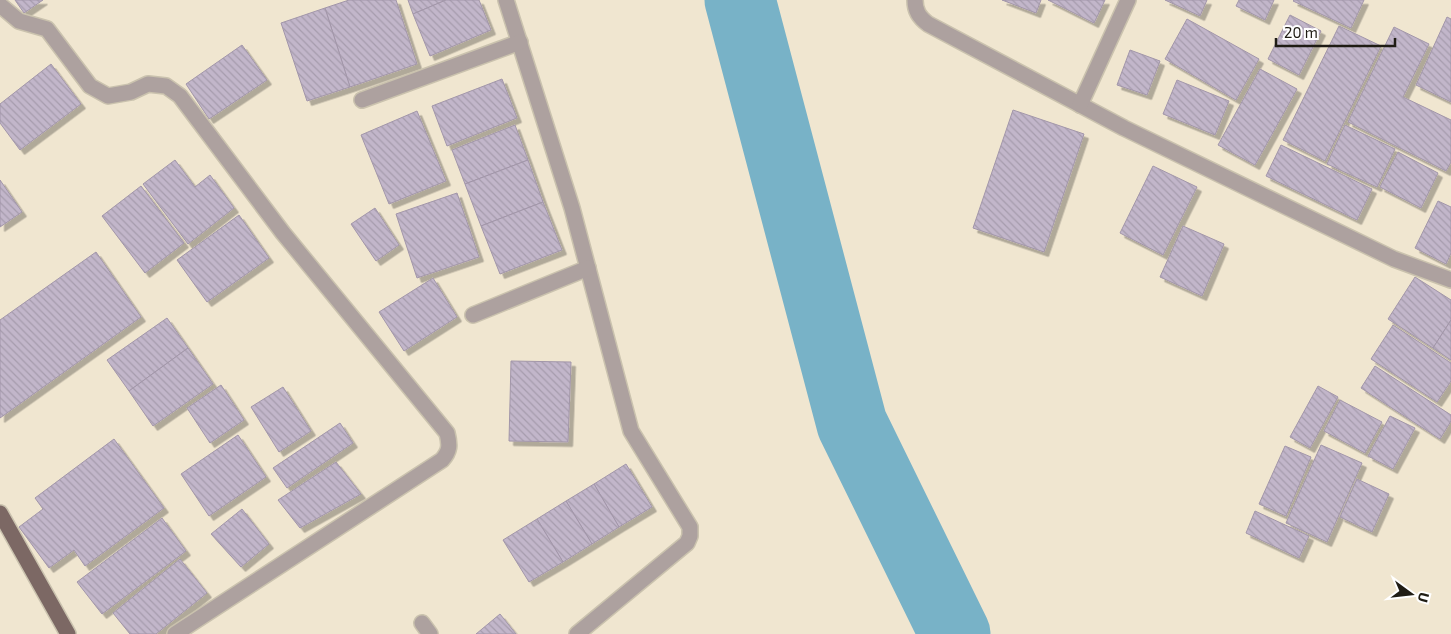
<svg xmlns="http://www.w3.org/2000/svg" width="1451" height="634" viewBox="0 0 1451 634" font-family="'Exo 2',sans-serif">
	<defs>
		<pattern id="building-back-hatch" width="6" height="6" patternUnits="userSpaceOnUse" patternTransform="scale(1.25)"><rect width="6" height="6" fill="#c2b6ca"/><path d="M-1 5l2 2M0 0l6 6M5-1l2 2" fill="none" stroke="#a69cad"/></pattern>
		<filter id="shadow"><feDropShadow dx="4.5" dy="4.5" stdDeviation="0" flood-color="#0004"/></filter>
	</defs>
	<rect width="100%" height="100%" fill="#f0e6d0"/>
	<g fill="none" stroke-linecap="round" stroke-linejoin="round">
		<path stroke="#78b2c7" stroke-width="71" d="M740 0 852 424 955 634"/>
	</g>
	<g fill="url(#building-back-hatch)" stroke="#a296a9" filter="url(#shadow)">
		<path d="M15 0H43L24 13Z"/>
		<path d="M349 0H396L417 64 350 87 325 8Z"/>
		<path d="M408 0H446L413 14Z"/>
		<path d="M446 0H479L491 30 430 56 413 14Z"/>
		<path d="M1002 0H1041L1036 13Z"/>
		<path d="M1048 0H1105L1094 23Z"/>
		<path d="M1165 0H1207L1200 16Z"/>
		<path d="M1239 0H1274L1265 20 1236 6Z"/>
		<path d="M1294 0H1364L1351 28 1293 1Z"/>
		<path d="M325 8 350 87 307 101 281 23Z"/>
		<path d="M1290 15 1321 31 1299 75 1268 59Z"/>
		<path d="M1447 17 1451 19V102L1416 85Z"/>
		<path d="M1187 19 1259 59 1236 100 1165 59Z"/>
		<path d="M1339 26 1381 46 1325 161 1283 140Z"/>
		<path d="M1394 27 1429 44 1403 97 1451 120V162L1446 171 1348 122Z"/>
		<path d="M242 45 267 80 209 119 186 84Z"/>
		<path d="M1130 50 1160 61 1147 95 1117 85Z"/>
		<path d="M51 64 81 104 20 150 0 123V104Z"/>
		<path d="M1260 69 1297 89 1255 165 1218 145Z"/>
		<path d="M502 79 517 118 447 146 432 106Z"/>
		<path d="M1177 80 1229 101 1215 135 1163 114Z"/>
		<path d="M1013 110 1084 134 1044 252 973 228Z"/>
		<path d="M417 111 446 181 389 204 361 135Z"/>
		<path d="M515 125 528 160 465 184 452 150Z"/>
		<path d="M1345 125 1395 149 1377 187 1327 164Z"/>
		<path d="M1281 145 1372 189 1357 220 1266 176Z"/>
		<path d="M1398 152 1438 173 1421 208 1380 187Z"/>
		<path d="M175 160 195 187 210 175 234 208 188 244 143 184Z"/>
		<path d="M528 160 543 202 481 226 465 184Z"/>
		<path d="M1153 166 1197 187 1163 255 1120 233Z"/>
		<path d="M0 180 22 212 0 227Z"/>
		<path d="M141 186 184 243 145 273 102 216Z"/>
		<path d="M457 193 479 257 417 278 396 214Z"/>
		<path d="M1438 201 1451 207V253L1446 264 1415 248Z"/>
		<path d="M543 202 562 250 500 274 481 226Z"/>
		<path d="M375 208 399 245 376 261 351 224Z"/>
		<path d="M239 215 269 258 207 302 177 260Z"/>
		<path d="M1183 226 1224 244 1202 296 1160 277Z"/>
		<path d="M96 252 141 317 0 418V320Z"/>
		<path d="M1415 277 1451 300V320L1433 348 1388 319Z"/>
		<path d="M433 278 457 317 404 351 379 312Z"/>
		<path d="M167 318 188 348 129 391 107 360Z"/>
		<path d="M1451 320V360L1433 348Z"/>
		<path d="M1393 325 1451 363V381L1437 402 1371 359Z"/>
		<path d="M188 348 213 384 153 426 129 391Z"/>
		<path d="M511 361 571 362 568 442 509 441Z"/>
		<path d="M1375 366 1451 415V421L1440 439 1361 388Z"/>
		<path d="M221 385 244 420 210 443 187 408Z"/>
		<path d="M1318 386 1338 397 1310 448 1290 437Z"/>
		<path d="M283 387 311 431 279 452 251 407Z"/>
		<path d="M1340 400 1382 422 1365 453 1324 431Z"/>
		<path d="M1390 416 1415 428 1393 469 1368 456Z"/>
		<path d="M340 423 353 443 287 488 273 468Z"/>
		<path d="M238 435 266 477 209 516 181 474Z"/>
		<path d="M114 439 164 508 85 566 74 550 49 568 19 527 43 509 35 498Z"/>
		<path d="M1321 445 1362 463 1327 542 1286 523Z"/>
		<path d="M1285 446 1311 457 1286 516 1259 504Z"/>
		<path d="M336 462 361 494 300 528 278 500Z"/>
		<path d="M626 464 652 507 619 527 594 484Z"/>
		<path d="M1357 479 1389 494 1372 532 1340 517Z"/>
		<path d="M594 484 619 527 592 544 566 501Z"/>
		<path d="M566 501 592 544 563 562 537 519Z"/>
		<path d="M242 509 269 544 241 567 211 534Z"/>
		<path d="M1255 511 1309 536 1299 558 1246 533Z"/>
		<path d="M162 518 186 551 102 614 77 582Z"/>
		<path d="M537 519 563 562 529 582 503 540Z"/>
		<path d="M180 559 207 593 156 634H130L113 613Z"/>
		<path d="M500 614 516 634H476Z"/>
	</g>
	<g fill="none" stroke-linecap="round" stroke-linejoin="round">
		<g stroke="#cac2ae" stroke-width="18">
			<g id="minor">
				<path d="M506 0 572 208 631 431 690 527V536L687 543 577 634"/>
				<path d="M915 0C915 11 919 17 928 24L1124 128 1394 259 1451 280"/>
				<path d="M0 5 19 21 47 29 90 86 108 96 131 92 148 84 166 86 180 96 283 233 447 433C450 445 450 451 442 460L175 634"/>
				<path d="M362 100 520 42"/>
				<path d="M1080 105 1128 0"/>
				<path d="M473 315 588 268"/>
				<path d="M422 623 430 634"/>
			</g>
		</g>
		<g stroke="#cac2ae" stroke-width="18">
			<path id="major" d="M0 513 68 634"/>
		</g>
		<use href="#minor" stroke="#ada19f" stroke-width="15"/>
		<use href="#major" stroke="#7c6864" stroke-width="15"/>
	</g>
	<g transform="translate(1411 594) rotate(105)" stroke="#ffffff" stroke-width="4" paint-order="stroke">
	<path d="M0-4L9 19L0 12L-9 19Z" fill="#1f1c14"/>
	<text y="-8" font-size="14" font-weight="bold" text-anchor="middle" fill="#1f1c14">U</text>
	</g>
	<path d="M1276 38v8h119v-8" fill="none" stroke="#1f1c14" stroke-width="2.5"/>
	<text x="1284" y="38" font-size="15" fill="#1f1c14" stroke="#ffffff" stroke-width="4" paint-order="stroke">20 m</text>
</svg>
